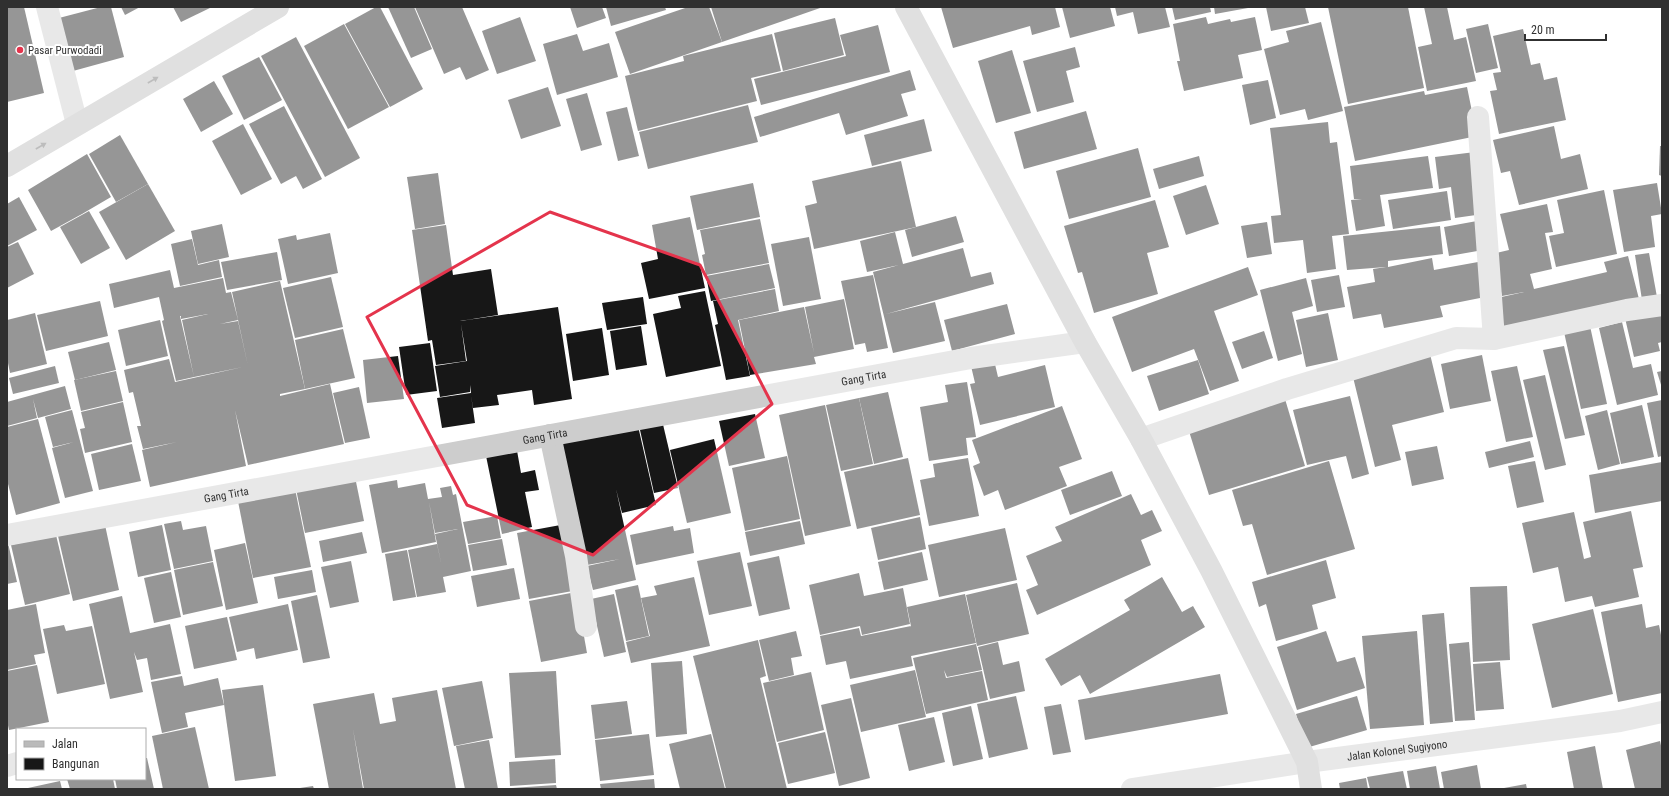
<svg xmlns="http://www.w3.org/2000/svg" width="1669" height="796" viewBox="0 0 1669 796" font-family="'Roboto Condensed',sans-serif">
	<rect width="100%" height="100%" fill="#fff"/>
	<g fill="#171717">
		<path d="M7 7H24L44 93 7 102Z"/>
		<path d="M101 7H111L124 57 73 71 59 18Z"/>
		<path d="M121 7H140L125 15Z"/>
		<path d="M173 7H212L181 22Z"/>
		<path d="M376 7H380L423 89 390 107 345 24Z"/>
		<path d="M388 7H414L432 49 411 58Z"/>
		<path d="M415 7H462L489 70 466 80 460 67 444 74Z"/>
		<path d="M570 7H602L606 18 577 28Z"/>
		<path d="M606 7H665L666 10 611 26Z"/>
		<path d="M688 7H709L722 42 630 74 615 32Z"/>
		<path d="M711 7H823L722 42Z"/>
		<path d="M941 7H1055L1060 27 1032 35 1030 26 953 48Z"/>
		<path d="M1062 7H1110L1115 26 1070 38Z"/>
		<path d="M1115 7H1165L1170 27 1138 34 1133 12 1117 16Z"/>
		<path d="M1172 7H1210L1211 12 1175 20Z"/>
		<path d="M1214 7H1248V8L1215 14Z"/>
		<path d="M1266 7H1305L1309 23 1271 31Z"/>
		<path d="M1328 7H1408L1424 88 1348 104Z"/>
		<path d="M1424 7H1447L1454 40 1466 37 1476 81 1427 91 1418 47 1432 44Z"/>
		<path d="M520 17 536 61 497 74 482 31Z"/>
		<path d="M1206 17 1208 24 1230 19 1231 22 1255 17 1262 50 1238 55 1243 78 1184 91 1177 61H1180L1173 24Z"/>
		<path d="M835 18 844 55 783 71 774 33Z"/>
		<path d="M1321 22 1343 111 1308 120 1305 109 1280 115 1264 49 1289 42 1286 31Z"/>
		<path d="M344 24 389 107 348 129 304 46Z"/>
		<path d="M1488 24 1498 68 1476 73 1466 29Z"/>
		<path d="M878 25 890 72 761 105 754 79 846 56 840 35Z"/>
		<path d="M1523 29 1531 65 1540 63 1544 80 1557 77 1566 120 1499 134 1490 91 1497 90 1493 73 1501 72 1493 36Z"/>
		<path d="M577 34 583 51 609 43 618 77 557 95 543 44Z"/>
		<path d="M772 34 781 71 751 78 757 101 638 131 625 76 684 61 683 56Z"/>
		<path d="M296 37 360 158 325 177 261 56Z"/>
		<path d="M1075 47 1080 67 1066 71 1074 102 1037 112 1023 61Z"/>
		<path d="M1012 50 1031 113 996 123 978 61Z"/>
		<path d="M259 57 282 100 244 120 222 76Z"/>
		<path d="M910 70 916 90 901 94 908 116 846 135 839 113 760 137 754 117Z"/>
		<path d="M1268 80 1276 118 1250 125 1242 85Z"/>
		<path d="M214 81 233 114 201 132 183 99Z"/>
		<path d="M548 87 561 126 521 139 508 100Z"/>
		<path d="M1467 87 1477 136 1355 161 1344 107 1424 91 1425 95Z"/>
		<path d="M587 93 602 145 581 151 566 99Z"/>
		<path d="M748 105 758 142 648 169 639 132Z"/>
		<path d="M284 106 322 179 303 189 296 176 281 184 249 124Z"/>
		<path d="M627 107 639 156 618 161 606 112Z"/>
		<path d="M1086 111 1097 149 1024 169 1014 132Z"/>
		<path d="M924 119 932 151 872 166 864 135Z"/>
		<path d="M1328 122 1330 143 1337 142 1349 234 1332 236 1336 269 1307 273 1303 240 1274 243 1271 216 1281 215 1270 128Z"/>
		<path d="M243 124 272 179 241 195 212 141Z"/>
		<path d="M1554 126 1561 159 1580 154 1588 189 1519 205 1510 171 1501 173 1493 140Z"/>
		<path d="M120 135 148 184 116 202 89 154Z"/>
		<path d="M1660 146H1662V176L1659 175Z"/>
		<path d="M1138 148 1151 197 1069 219 1056 171Z"/>
		<path d="M1475 152 1483 214 1455 218 1451 187 1439 189 1435 157Z"/>
		<path d="M87 154 111 197 82 214 67 188 82 214 51 231 28 190Z"/>
		<path d="M1199 156 1204 176 1159 189 1153 169Z"/>
		<path d="M1428 156 1433 188 1380 195 1385 226 1356 231 1351 200 1362 199H1354L1350 166Z"/>
		<path d="M901 161 916 227 814 249 805 206 817 203 812 181Z"/>
		<path d="M438 173 445 224 415 229 407 177Z"/>
		<path d="M753 183 760 217 697 230 690 196Z"/>
		<path d="M1657 183 1662 214 1651 216 1655 247 1624 252 1613 190Z"/>
		<path d="M148 184 175 231 126 260 99 212Z"/>
		<path d="M1206 185 1219 224 1186 235 1173 196Z"/>
		<path d="M1604 190 1617 254 1556 267 1549 236 1564 233 1557 200Z"/>
		<path d="M1447 191 1451 220 1393 229 1388 200Z"/>
		<path d="M19 197 37 230 7 246V204Z"/>
		<path d="M1155 200 1169 247 1147 253 1158 294 1094 313 1082 272 1078 273 1064 226Z"/>
		<path d="M1547 204 1553 232 1545 233 1552 269 1530 274 1534 289 1607 272 1604 262 1628 256 1639 299 1505 331 1497 298 1524 292 1502 296 1492 254 1509 250 1500 214Z"/>
		<path d="M89 211 110 248 81 264 60 227Z"/>
		<path d="M956 216 964 242 912 257 905 230Z"/>
		<path d="M690 217 705 288 649 299 641 263 658 259 652 225Z"/>
		<path d="M760 219 769 263 706 275 702 255 705 254 700 230Z"/>
		<path d="M1477 221 1483 250 1449 256 1444 227Z"/>
		<path d="M1267 222 1272 254 1247 258 1241 226Z"/>
		<path d="M222 224 229 257 198 264 191 231Z"/>
		<path d="M446 225 453 275 491 269 498 315 460 321 558 307 572 399 534 405 532 390 497 395 499 405 473 408 471 395 475 423 442 428 437 398 471 393 470 385V392L440 397 435 366 467 361 461 324 466 361 436 365 432 340 428 341 412 230Z"/>
		<path d="M1440 226 1443 254 1388 261V267L1432 258 1434 270 1478 262 1485 297 1440 306 1443 317 1384 328 1381 314 1353 319 1347 287 1375 282 1373 269 1386 267 1347 270 1343 236Z"/>
		<path d="M895 232 903 264 963 248 971 277 991 272 994 284 886 314 935 302 945 341 893 353 873 272 899 265 867 272 860 241Z"/>
		<path d="M330 233 338 273 288 284 278 239 296 235 297 240Z"/>
		<path d="M809 237 821 299 783 306 771 244Z"/>
		<path d="M192 239 198 265 219 260 222 277 180 286 171 244Z"/>
		<path d="M18 242 34 274 7 288V247Z"/>
		<path d="M277 252 282 280 227 290 221 262Z"/>
		<path d="M1649 253 1657 297 1642 300 1635 255Z"/>
		<path d="M769 264 775 288 711 301 706 276Z"/>
		<path d="M1248 267 1258 295 1214 311 1239 381 1210 391 1194 349 1132 372 1112 317Z"/>
		<path d="M170 270 174 288 223 278 226 293 231 292 238 320 220 324 238 321 248 366 232 292 280 281 305 389 280 394V396L330 384 344 444 294 455 281 400 294 455 248 465 235 410 246 466 150 487 142 450 177 442 143 449 137 426H141L133 392 129 393 124 370 169 359 175 382 243 367 194 377 182 320 208 314 181 319V316H180L194 377 176 381 162 321 164 320 159 297 114 308 109 284Z"/>
		<path d="M873 275 888 348 867 352 865 343 855 345 841 281Z"/>
		<path d="M1339 275 1345 307 1317 312 1311 280Z"/>
		<path d="M331 277 343 327 295 338 283 288Z"/>
		<path d="M1306 278 1313 306 1292 312 1302 354 1278 361 1260 290Z"/>
		<path d="M775 289 779 311 738 320 750 376 726 380 715 325 718 324 713 301Z"/>
		<path d="M705 291 721 366 666 377 653 314 681 308 678 296Z"/>
		<path d="M643 297 647 324 607 330 602 303Z"/>
		<path d="M844 299 854 349 814 357 816 364 750 375 739 320 804 307 814 353 805 307Z"/>
		<path d="M100 301 108 336 46 351 37 315Z"/>
		<path d="M1007 304 1015 334 952 351 944 320Z"/>
		<path d="M1662 310V342L1658 343 1660 351 1634 357 1625 318Z"/>
		<path d="M35 313 47 364 10 373 7 358V320Z"/>
		<path d="M1328 313 1338 360 1306 367 1296 320Z"/>
		<path d="M160 320 168 356 126 366 118 330Z"/>
		<path d="M1622 322 1633 368 1651 364 1658 395 1617 405 1599 328Z"/>
		<path d="M641 326 647 365 616 370 610 331Z"/>
		<path d="M1590 326 1607 404 1581 409 1564 332Z"/>
		<path d="M602 328 609 375 573 381 566 334Z"/>
		<path d="M343 329 355 378 305 389 295 340Z"/>
		<path d="M1264 331 1273 358 1242 369 1232 342Z"/>
		<path d="M109 342 116 370 75 380 68 352Z"/>
		<path d="M430 343 437 391 406 395 399 347Z"/>
		<path d="M1564 346 1585 435 1565 439 1543 350Z"/>
		<path d="M1430 354 1444 412 1392 425 1401 460 1375 467 1352 373Z"/>
		<path d="M1482 355 1491 401 1450 409 1441 364Z"/>
		<path d="M398 356 404 399 367 403 363 360Z"/>
		<path d="M994 360 998 377 1045 365 1055 407 980 425 970 384 975 383 971 366Z"/>
		<path d="M1198 360 1209 394 1159 411 1147 376Z"/>
		<path d="M55 366 59 383 13 394 9 378Z"/>
		<path d="M1517 366 1533 437 1506 442 1491 371Z"/>
		<path d="M116 371 123 401 81 411 74 380Z"/>
		<path d="M1662 371V388L1657 372Z"/>
		<path d="M1545 375 1566 465 1545 470 1523 380Z"/>
		<path d="M967 382 976 437 966 438 968 455 929 461 920 407 948 402 945 385Z"/>
		<path d="M65 386 71 409 38 418 33 399 37 418 7 426V402Z"/>
		<path d="M359 387 370 438 345 443 333 393Z"/>
		<path d="M888 392 903 457 874 464 859 398Z"/>
		<path d="M1350 396 1369 474 1352 479 1346 456 1307 465 1293 410Z"/>
		<path d="M859 398 873 464 841 471 826 405Z"/>
		<path d="M1285 399 1305 466 1209 495 1188 428Z"/>
		<path d="M1662 400V456L1658 457 1647 403Z"/>
		<path d="M123 402 132 442 85 453 80 429 85 428 81 412Z"/>
		<path d="M825 405 851 526 805 536 779 415Z"/>
		<path d="M1642 405 1654 457 1621 464 1610 413Z"/>
		<path d="M1062 406 1082 459 1059 467 1067 486 1005 510 998 490 984 496 973 466 980 463 972 440Z"/>
		<path d="M72 410 93 491 65 498 52 448 74 442 53 447 45 417Z"/>
		<path d="M1607 410 1620 464 1598 470 1585 416Z"/>
		<path d="M755 414 765 458 729 466 719 421Z"/>
		<path d="M661 416 678 488 654 493 638 421Z"/>
		<path d="M38 419 60 503 16 515 7 480V427Z"/>
		<path d="M638 426 656 505 622 513 616 489 636 580 593 590 587 566 620 559 587 565 559 438Z"/>
		<path d="M714 439 731 513 687 523 670 450Z"/>
		<path d="M1530 441 1534 457 1489 468 1485 452Z"/>
		<path d="M132 444 141 481 99 490 91 454Z"/>
		<path d="M516 445 521 473 535 470 539 490 525 492 532 527 502 534 485 451Z"/>
		<path d="M1437 446 1444 479 1412 486 1405 452Z"/>
		<path d="M787 456 800 519 745 531 732 468Z"/>
		<path d="M908 458 920 515 857 529 844 472Z"/>
		<path d="M968 458 979 516 929 526 920 480 935 477 933 464Z"/>
		<path d="M1329 461 1355 549 1267 575 1252 524 1243 526 1232 490Z"/>
		<path d="M1535 461 1544 502 1517 508 1508 466Z"/>
		<path d="M1662 462V501L1595 513 1589 475Z"/>
		<path d="M1112 471 1122 496 1070 515 1061 490Z"/>
		<path d="M354 472 364 521 305 533 295 484Z"/>
		<path d="M397 480 398 488 425 483 428 499 442 497 440 488 451 486 453 495 456 494 471 571 443 577 446 592 417 597 408 550 437 544 442 567 435 534 458 529 435 533 429 502 436 542 382 553 369 485Z"/>
		<path d="M294 484 311 567 253 578 237 496Z"/>
		<path d="M1131 494 1141 515 1152 510 1162 531 1141 540 1151 565 1037 615 1026 590 1038 585 1026 556 1062 541 1055 527Z"/>
		<path d="M1631 511 1643 567 1633 569 1639 597 1595 607 1592 596 1565 602 1558 567 1533 573 1522 523 1574 512 1584 559 1591 557 1583 522Z"/>
		<path d="M497 516 501 538 468 544 463 522Z"/>
		<path d="M920 517 926 549 878 560 871 528Z"/>
		<path d="M181 521 183 530 206 526 213 561 174 569 164 524Z"/>
		<path d="M800 521 805 544 750 556 745 532Z"/>
		<path d="M566 524 578 590 529 599 517 533Z"/>
		<path d="M105 525 119 590 73 601 58 536Z"/>
		<path d="M162 525 171 570 138 577 129 532Z"/>
		<path d="M673 526 674 531 690 528 694 553 636 565 630 535Z"/>
		<path d="M1005 528 1017 580 939 597 928 545Z"/>
		<path d="M362 532 367 553 323 562 319 541Z"/>
		<path d="M56 535 70 594 25 605 11 545Z"/>
		<path d="M502 539 507 565 473 571 468 545Z"/>
		<path d="M8 543 17 582 7 584V544Z"/>
		<path d="M245 543 258 603 226 610 214 550Z"/>
		<path d="M407 550 416 597 393 601 385 554Z"/>
		<path d="M740 552 752 606 709 615 697 561Z"/>
		<path d="M922 552 928 580 884 590 878 562Z"/>
		<path d="M779 556 790 609 759 616 747 563Z"/>
		<path d="M1326 560 1336 598 1312 605 1318 629 1276 641 1266 604 1259 607 1252 582Z"/>
		<path d="M351 561 359 602 330 608 321 567Z"/>
		<path d="M213 562 223 606 183 615 174 570Z"/>
		<path d="M514 568 520 599 477 607 471 576Z"/>
		<path d="M312 570 316 592 278 599 274 577Z"/>
		<path d="M171 572 181 617 154 623 144 578Z"/>
		<path d="M859 573 864 596 903 588 910 624 862 635 860 626 820 635 809 585Z"/>
		<path d="M694 577 710 646 631 663 626 642 650 636 641 598 657 595 654 586Z"/>
		<path d="M1162 577 1182 612 1193 606 1205 627 1090 694 1080 675 1061 686 1045 659 1130 610 1124 600Z"/>
		<path d="M1017 583 1029 634 977 646 966 595Z"/>
		<path d="M638 585 649 636 626 641 615 590Z"/>
		<path d="M1507 586 1510 660 1473 662 1470 587Z"/>
		<path d="M576 592 587 653 541 662 529 601Z"/>
		<path d="M614 594 626 652 604 657 591 599Z"/>
		<path d="M965 594 976 643 911 656 913 666 850 679 846 661 826 665 820 636 859 628 861 636 911 626 913 636 907 607Z"/>
		<path d="M317 595 330 658 303 663 291 601Z"/>
		<path d="M122 596 130 633 170 624 181 674 151 680 147 658 137 660 134 652 143 692 110 699 89 604Z"/>
		<path d="M36 604 45 653 34 655 36 664 7 670V610Z"/>
		<path d="M288 604 298 650 256 659 254 648 237 652 229 617Z"/>
		<path d="M1642 604 1646 628 1659 625 1662 640V693L1618 702 1601 612Z"/>
		<path d="M1593 609 1613 694 1552 708 1532 624Z"/>
		<path d="M1444 613 1453 722 1430 724 1422 615Z"/>
		<path d="M227 617 237 660 194 669 185 626Z"/>
		<path d="M64 625 66 631 92 626 105 684 57 694 43 629Z"/>
		<path d="M796 631 802 656 791 658 794 675 769 681 759 640Z"/>
		<path d="M1326 631 1337 662 1355 657 1365 688 1297 710 1277 647Z"/>
		<path d="M1417 631 1424 725 1370 729 1362 636Z"/>
		<path d="M758 640 766 676 760 678 787 789H726L693 656Z"/>
		<path d="M998 642 1003 665 1019 661 1025 691 990 699 978 647Z"/>
		<path d="M1469 642 1475 720 1455 721 1449 644Z"/>
		<path d="M976 644 982 670 947 677 944 670 946 678 982 671 988 700 926 714 913 658Z"/>
		<path d="M682 661 687 734 656 737 651 663Z"/>
		<path d="M1500 662 1504 709 1476 711 1473 664Z"/>
		<path d="M37 665 49 722 9 730 7 721V671Z"/>
		<path d="M915 670 926 717 861 732 850 685Z"/>
		<path d="M556 671 561 755 515 758 509 673Z"/>
		<path d="M811 672 824 730 777 742 763 683Z"/>
		<path d="M1220 674 1228 714 1085 740 1078 700Z"/>
		<path d="M182 676 184 686 218 678 224 705 185 713 188 727 162 733 151 682Z"/>
		<path d="M482 681 493 738 454 746 442 688Z"/>
		<path d="M263 685 276 776 235 781 222 690Z"/>
		<path d="M437 690 456 789H364L353 729 363 789H329L313 704 374 693 380 724 396 721 392 698Z"/>
		<path d="M1016 696 1028 749 989 758 977 704Z"/>
		<path d="M1357 696 1367 730 1306 748 1296 714Z"/>
		<path d="M851 698 870 778 839 786 821 705Z"/>
		<path d="M627 701 632 734 595 739 591 705Z"/>
		<path d="M1061 704 1071 752 1053 755 1044 707Z"/>
		<path d="M971 706 983 759 953 766 942 713Z"/>
		<path d="M934 717 945 762 909 771 898 725Z"/>
		<path d="M195 727 209 789H163L152 736Z"/>
		<path d="M825 732 835 773 788 784 778 743Z"/>
		<path d="M649 734 654 775 600 781 595 740Z"/>
		<path d="M711 734 725 789H680L669 744Z"/>
		<path d="M489 740 498 789H465L456 746Z"/>
		<path d="M1660 741 1662 750V789H1635L1626 750Z"/>
		<path d="M1595 746 1603 789H1574L1567 752Z"/>
		<path d="M145 758H147L154 789H117L115 779H145Z"/>
		<path d="M555 759 556 783 510 786 509 762Z"/>
		<path d="M1477 765 1481 789H1444L1441 772Z"/>
		<path d="M1436 766 1440 789H1410L1407 771Z"/>
		<path d="M1403 771 1407 789H1370L1367 777Z"/>
		<path d="M1366 778 1368 789H1340L1339 783Z"/>
		<path d="M67 779H113L115 789H70Z"/>
		<path d="M654 779 655 789H601L600 784Z"/>
		<path d="M60 781 62 789H29L28 788Z"/>
		<path d="M1526 784 1527 789H1504V788Z"/>
		<path d="M556 785 557 789H513L512 788Z"/>
		<path d="M313 786 314 789H300V788Z"/>
	</g>
	<g fill="none" stroke-linecap="round" stroke-linejoin="round">
		<g stroke="#cdcdcd" stroke-width="22">
			<path d="M47 7 77 124"/>
			<path d="M1494 339 1627 310 1662 305"/>
			<path d="M550 435 576 556 586 626"/>
			<path d="M1141 439 1287 389 1456 338 1494 339 1478 117"/>
			<path id="s1" d="M7 535 971 358 1085 342"/>
			<path d="M7 766 17 763"/>
			<path id="s2" d="M1132 789 1307 762 1620 721 1662 712"/>
		</g>
		<g stroke="#bababa" stroke-width="22">
			<path d="M906 7 1085 342 1141 439 1211 570 1307 762 1311 789"/>
			<path d="M7 166 278 7"/>
		</g>
	</g>
	<defs><path id="oneway-solid" d="M-6-.8H1V-3.2L6.5 0L1 3.2V.8H-6Z"/></defs>
	<g fill="#6e6e6e">
		<use href="#oneway-solid" transform="translate(153 80) rotate(-30)"/>
		<use href="#oneway-solid" transform="translate(41 146) rotate(-30)"/>
	</g>
	<path d="M0 0H1669V796H0ZM550 212 700 265 772 404 593 555 467 505 367 317Z" fill="#fff" fill-opacity=".55" fill-rule="evenodd"/>
	<path fill="none" stroke="#e4344c" stroke-width="3" stroke-linejoin="round" d="M550 212 700 265 772 404 593 555 467 505 367 317Z"/>
	<circle fill="#e4344c" stroke="#fff" stroke-width="1.5" cx="20" cy="50" r="4"/>
	<g text-anchor="middle" dominant-baseline="central" stroke-width="4" stroke-linejoin="round" paint-order="stroke">
		<g font-size="11" fill="#303030" stroke="#fff" text-anchor="start">
			<text x="28" y="50">Pasar Purwodadi</text>
		</g>
		<g font-size="11" fill="#303030" stroke="#fff">
			<text stroke="none"><textPath href="#s1" startOffset="871">Gang Tirta</textPath></text>
			<text stroke="none"><textPath href="#s1" startOffset="547">Gang Tirta</textPath></text>
			<text stroke="none"><textPath href="#s1" startOffset="223">Gang Tirta</textPath></text>
			<text stroke="none"><textPath href="#s2" startOffset="268">Jalan Kolonel Sugiyono</textPath></text>
		</g>
	</g>
	<rect width="1669" height="796" fill="none" stroke="#303030" stroke-width="16"/>
	<rect x="16" y="728" width="130" height="52" fill="#ffffff" stroke="#acacac"/>
	<rect x="24" y="741" width="20" height="6" fill="#bababa" stroke="#acacac"/>
	<text x="52" y="748" font-size="12" fill="#303030">Jalan</text>
	<rect x="24" y="758" width="20" height="12" fill="#171717" stroke="#acacac"/>
	<text x="52" y="768" font-size="12" fill="#303030">Bangunan</text>
	<path d="M1525 34v6h81v-6" fill="none" stroke="#303030" stroke-width="2"/>
	<text x="1531" y="34" font-size="12" fill="#303030" stroke="#ffffff" stroke-width="3" paint-order="stroke">20 m</text>
</svg>
